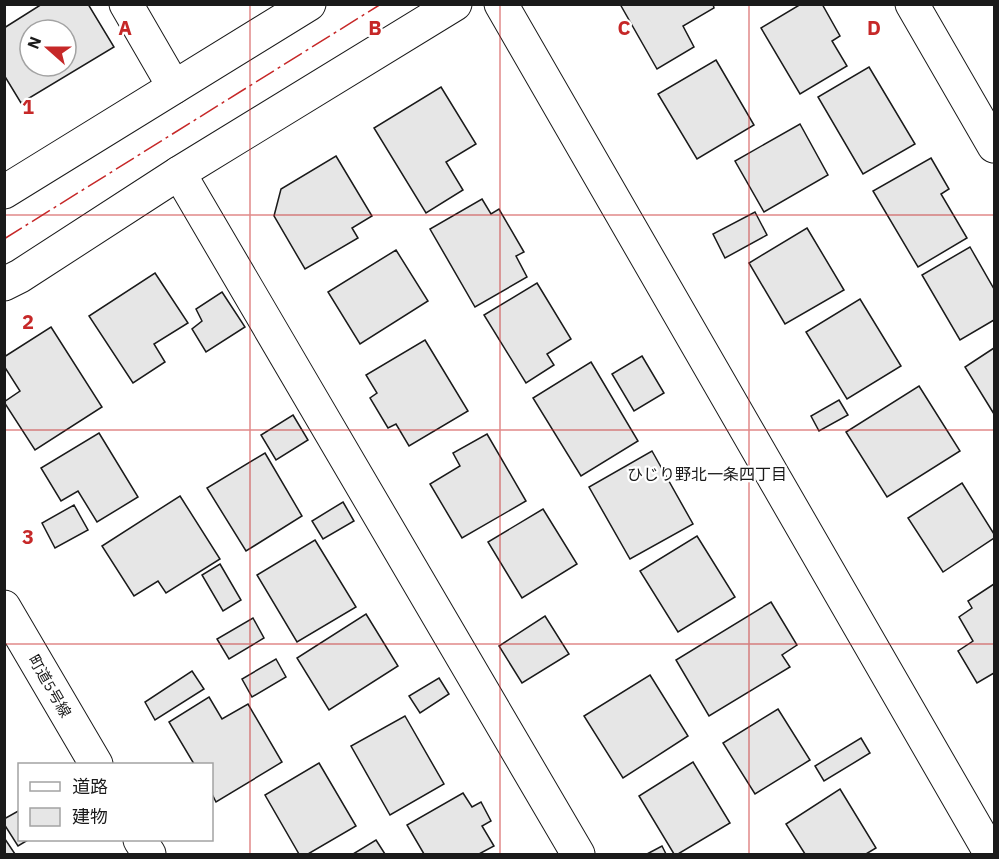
<svg xmlns="http://www.w3.org/2000/svg" width="999" height="859" viewBox="0 0 999 859" font-family="'IBM Plex Sans','Noto Sans JP',sans-serif">
	<rect width="100%" height="100%" fill="#fff"/>
	<g fill="#e6e6e6" stroke="#1a1a1a" stroke-width="1.5" fill-rule="evenodd">
		<path d="M42 4H88L114 47 21 103 4 75V28ZM30 30H66V66H30Z"/>
		<path d="M620 4H713L714 8 683 26 694 47 657 69Z"/>
		<path d="M801 4H822L840 36 832 41 847 66 800 94 761 28Z"/>
		<path d="M716 60 754 125 697 159 658 94Z"/>
		<path d="M869 67 915 144 863 174 818 97Z"/>
		<path d="M441 87 476 144 446 162 463 190 426 213 374 128Z"/>
		<path d="M800 124 828 175 764 212 735 161Z"/>
		<path d="M336 156 372 216 352 228 358 238 305 269 274 216 281 189Z"/>
		<path d="M931 158 949 189 941 194 967 238 918 267 873 191Z"/>
		<path d="M482 199 491 214 499 209 524 252 516 256 527 277 475 307 430 229Z"/>
		<path d="M755 212 767 235 725 258 713 234Z"/>
		<path d="M807 228 844 290 785 324 749 263Z"/>
		<path d="M970 247 994 289V320L960 340 922 275Z"/>
		<path d="M396 250 428 301 360 344 328 292Z"/>
		<path d="M155 273 188 323 154 344 165 362 133 383 89 316Z"/>
		<path d="M537 283 571 339 547 354 554 365 526 383 484 315Z"/>
		<path d="M222 292 245 327 206 352 192 329 202 321 196 309Z"/>
		<path d="M860 299 901 366 847 399 806 332Z"/>
		<path d="M51 327 102 407 35 450 4 402 20 391 4 366V357Z"/>
		<path d="M425 340 468 411 409 446 396 424 388 428 370 398 377 393 366 375Z"/>
		<path d="M994 348V414L965 367Z"/>
		<path d="M642 356 664 393 634 411 612 374Z"/>
		<path d="M591 362 638 441 581 476 533 398Z"/>
		<path d="M919 386 960 451 887 497 846 432Z"/>
		<path d="M839 400 848 415 819 431 811 416Z"/>
		<path d="M293 415 308 440 276 460 261 435Z"/>
		<path d="M99 433 138 497 97 522 78 491 61 501 41 468Z"/>
		<path d="M487 434 526 501 462 538 430 484 460 466 453 453Z"/>
		<path d="M652 451 693 524 630 559 589 487Z"/>
		<path d="M265 453 302 516 246 551 207 488Z"/>
		<path d="M962 483 994 534V538L943 572 908 518Z"/>
		<path d="M180 496 220 559 166 593 158 581 134 596 102 546Z"/>
		<path d="M343 502 354 521 323 539 312 521Z"/>
		<path d="M74 505 88 530 55 548 42 523Z"/>
		<path d="M543 509 577 564 522 598 488 542Z"/>
		<path d="M697 536 735 597 678 632 640 571Z"/>
		<path d="M315 540 356 607 297 642 257 575Z"/>
		<path d="M220 564 241 600 223 611 202 575Z"/>
		<path d="M994 584V673L977 683 958 651 973 641 959 617 972 608 968 601Z"/>
		<path d="M771 602 797 645 782 655 790 667 709 716 676 660Z"/>
		<path d="M366 614 398 666 329 710 297 658Z"/>
		<path d="M545 616 569 654 522 683 499 646Z"/>
		<path d="M253 618 264 638 229 659 217 639Z"/>
		<path d="M276 659 286 677 252 697 242 679Z"/>
		<path d="M192 671 204 689 155 720 145 702Z"/>
		<path d="M650 675 688 736 623 778 584 716Z"/>
		<path d="M439 678 449 694 420 713 409 696Z"/>
		<path d="M209 697 222 719 248 704 282 762 216 802 212 794V764H194L169 722Z"/>
		<path d="M778 709 810 760 755 794 723 743Z"/>
		<path d="M405 716 444 784 390 815 351 746Z"/>
		<path d="M861 738 870 753 824 781 815 766Z"/>
		<path d="M693 762 730 823 678 854H674L639 796Z"/>
		<path d="M319 763 356 826 308 854H299L265 795Z"/>
		<path d="M840 789 876 848 866 854H805L786 824Z"/>
		<path d="M463 793 472 807 481 802 491 821 482 826 494 846 479 854H424L407 825Z"/>
		<path d="M20 810V840H28L18 846 4 824V819Z"/>
		<path d="M4 839H5L15 854H4Z"/>
		<path d="M376 840 385 854H353Z"/>
		<path d="M662 846 666 854H647Z"/>
	</g>
	<g fill="none" stroke-linecap="round" stroke-linejoin="round">
		<g stroke="#1a1a1a" stroke-width="35">
			<g id="street">
				<path d="M126 4 174 87"/>
				<path d="M501 4 991 854"/>
				<path d="M912 4 994 146"/>
				<path d="M179 173 578 854"/>
				<path d="M4 192 309 4"/>
				<path d="M4 284 20 276 179 173 455 4"/>
			</g>
		</g>
		<g stroke="#1a1a1a" stroke-width="35">
			<g id="secondary">
				<path d="M4 607 96 764"/>
				<path d="M140 840 149 854"/>
			</g>
		</g>
		<use href="#street" stroke="#fff" stroke-width="33"/>
		<use href="#secondary" stroke="#fff" stroke-width="33"/>
		<path stroke="#c62828" stroke-width="1.5" stroke-dasharray="21 4.5 3 4.5" stroke-linecap="butt" d="M4 239 381 4"/>
	</g>
	<path fill="none" stroke="#c62828" stroke-width="1.5" stroke-opacity="0.55" d="M250 4V854M500 4V854M749 4V854M4 215H994M4 430H994M4 644H994"/>
	<g text-anchor="middle" dominant-baseline="central" stroke-width="4.5" stroke-linejoin="round" paint-order="stroke">
		<g font-size="15" fill="#1a1a1a" stroke="#fff">
			<text transform="translate(50 686) rotate(60)">町道5号線</text>
		</g>
		<g font-size="16" fill="#1a1a1a" stroke="#fff">
			<text x="707" y="474">ひじり野北一条四丁目</text>
		</g>
	</g>
	<g font-size="20" text-anchor="middle" font-weight="bold" fill="#c62828" stroke="#fff" stroke-width="4.5" stroke-linejoin="round" paint-order="stroke">
		<text x="125" y="35">A</text>
		<text x="375" y="35">B</text>
		<text x="624" y="35">C</text>
		<text x="874" y="35">D</text>
		<text x="28" y="114">1</text>
		<text x="28" y="329">2</text>
		<text x="28" y="544">3</text>
	</g>
	<rect width="999" height="859" fill="none" stroke="#1a1a1a" stroke-width="12"/>
	<rect x="18" y="763" width="195" height="78" fill="#ffffff" stroke="#a3a3a3" stroke-width="1.5"/>
	<rect x="30" y="782" width="30" height="9" fill="#ffffff" stroke="#a3a3a3" stroke-width="1.5"/>
	<text x="72" y="793" font-size="18" fill="#1a1a1a">道路</text>
	<rect x="30" y="808" width="30" height="18" fill="#e6e6e6" stroke="#a3a3a3" stroke-width="1.5"/>
	<text x="72" y="823" font-size="18" fill="#1a1a1a">建物</text>
	<g transform="translate(48 48) rotate(291)"><circle r="28" fill="#ffffff" stroke="#a3a3a3" stroke-width="1.5"/>
	<path d="M0-4.5L10 22L0 15L-10 22Z" fill="#c62828"/>
	<text y="-9" font-size="16" font-weight="bold" text-anchor="middle" fill="#1a1a1a">N</text>
	</g>
</svg>
